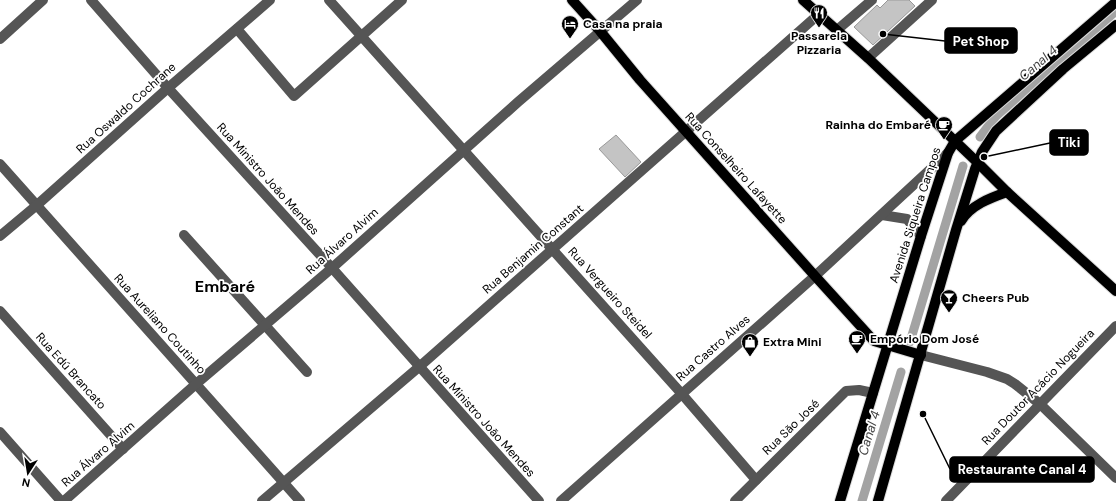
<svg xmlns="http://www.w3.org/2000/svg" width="1116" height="501" viewBox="0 0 1116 501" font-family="'DM Sans',sans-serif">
	<rect width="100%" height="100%" fill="#fff"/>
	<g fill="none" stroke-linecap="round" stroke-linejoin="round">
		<g stroke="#a3a3a3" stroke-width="9">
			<path d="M980 137 996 116 1116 11"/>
			<path d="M910 342 963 166"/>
			<path d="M862 501 901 372"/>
		</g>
	</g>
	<g fill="#c4c4c4" stroke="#999">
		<path d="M888 0H909L915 6 873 45 854 27 877 5 880 8Z"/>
		<path d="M616 135 641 162 625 177 599 149Z"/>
	</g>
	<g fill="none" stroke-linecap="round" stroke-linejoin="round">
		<g stroke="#dbdbdb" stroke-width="12">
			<g id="major">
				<path d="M572 0 600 31 640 80 815 276 874 341 921 355"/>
				<path d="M803 0 868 58 977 162 1007 192 1116 291"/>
				<path d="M961 221C971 205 990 198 1007 192"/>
				<path d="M840 501 921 236 948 153 955 141 1116 2"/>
				<path d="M878 501 956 230 975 169 982 152 996 131 1063 69 1116 25"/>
			</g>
		</g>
		<g stroke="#555" stroke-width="10">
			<path d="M91 0 168 88 332 268 539 501"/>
			<path d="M329 0 681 393 756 480"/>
			<path d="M237 29 294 96 402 0"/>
			<path d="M837 30 872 0"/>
			<path d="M0 39 43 0"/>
			<path d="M868 58 932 0"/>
			<path d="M0 164 300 501"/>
			<path d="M882 215 907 219 921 236"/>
			<path d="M184 235 307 372"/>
			<path d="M0 236 37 205 168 88 270 0"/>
			<path d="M0 311 123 449"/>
			<path d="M921 355 987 372 1007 379 1015 384 1040 404 1116 478"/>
			<path d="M0 432 61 501"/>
			<path d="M64 501 196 384 332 268 518 102 637 0"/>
			<path d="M262 501 419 367 819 14"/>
			<path d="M561 501 815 276 948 153"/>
			<path d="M735 501 846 391 859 390 873 393"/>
			<path d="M946 501 1116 326"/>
		</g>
		<use href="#major" stroke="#000" stroke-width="10"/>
	</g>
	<defs>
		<g id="restaurant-pin" transform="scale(0.9)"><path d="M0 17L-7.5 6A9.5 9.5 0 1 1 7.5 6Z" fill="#000" stroke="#fff"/><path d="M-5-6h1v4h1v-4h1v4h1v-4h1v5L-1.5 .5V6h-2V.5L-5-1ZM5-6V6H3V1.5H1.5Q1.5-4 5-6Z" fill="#fff"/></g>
		<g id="hotel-pin" transform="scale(0.9)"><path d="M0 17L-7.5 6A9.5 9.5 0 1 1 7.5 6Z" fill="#000" stroke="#fff"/><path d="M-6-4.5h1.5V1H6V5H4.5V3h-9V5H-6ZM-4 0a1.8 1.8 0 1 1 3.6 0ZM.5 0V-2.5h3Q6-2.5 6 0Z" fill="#fff"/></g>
		<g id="cafe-pin" transform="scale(0.9)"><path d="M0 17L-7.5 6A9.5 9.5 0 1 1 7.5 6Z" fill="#000" stroke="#fff"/><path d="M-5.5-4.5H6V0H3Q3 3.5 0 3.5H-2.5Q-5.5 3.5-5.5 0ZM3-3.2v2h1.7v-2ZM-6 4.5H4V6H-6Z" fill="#fff"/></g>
		<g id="bar-pin" transform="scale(0.9)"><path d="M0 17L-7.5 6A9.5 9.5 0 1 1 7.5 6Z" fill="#000" stroke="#fff"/><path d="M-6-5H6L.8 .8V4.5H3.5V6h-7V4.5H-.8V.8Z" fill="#fff"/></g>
		<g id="shop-pin" transform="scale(0.9)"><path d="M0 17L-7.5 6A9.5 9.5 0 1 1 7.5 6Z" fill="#000" stroke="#fff"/><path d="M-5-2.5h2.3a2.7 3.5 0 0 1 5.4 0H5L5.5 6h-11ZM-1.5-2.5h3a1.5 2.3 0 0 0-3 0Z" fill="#fff"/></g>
	</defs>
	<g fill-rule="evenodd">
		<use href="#restaurant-pin" x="819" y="13"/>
		<use href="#hotel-pin" x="570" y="24"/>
		<use href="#cafe-pin" x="944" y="125"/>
		<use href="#bar-pin" x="949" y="298"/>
		<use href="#cafe-pin" x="857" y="339"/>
		<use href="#shop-pin" x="750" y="342"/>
	</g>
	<g text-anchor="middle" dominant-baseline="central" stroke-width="3.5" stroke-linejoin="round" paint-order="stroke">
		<g font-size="12" font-weight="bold" fill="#000" stroke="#fff" text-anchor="start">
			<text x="583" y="24">Casa na praia</text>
			<text x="819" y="36" text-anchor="middle">Passarela<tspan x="819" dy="14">Pizzaria</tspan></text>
			<text x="931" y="125" text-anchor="end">Rainha do Embaré</text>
			<text x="962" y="298">Cheers Pub</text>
			<text x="870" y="339">Empório Dom José</text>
			<text x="763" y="342">Extra Mini</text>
		</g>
		<g font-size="12" fill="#000" stroke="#fff">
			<text transform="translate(126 108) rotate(-42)">Rua Oswaldo Cochrane</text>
			<text transform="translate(736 168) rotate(48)">Rua Conselheiro Lafayette</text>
			<text transform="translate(268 179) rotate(48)">Rua Ministro João Mendes</text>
			<text transform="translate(915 215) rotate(-72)">Avenida Siqueira Campos</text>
			<text transform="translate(342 241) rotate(-42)">Rua Álvaro Alvim</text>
			<text transform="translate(533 249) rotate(-41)">Rua Benjamin Constant</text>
			<text transform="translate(610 293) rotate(48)">Rua Vergueiro Steidel</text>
			<text transform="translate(160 324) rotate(48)">Rua Aureliano Coutinho</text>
			<text transform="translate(713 348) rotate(-41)">Rua Castro Alves</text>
			<text transform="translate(71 371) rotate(48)">Rua Edú Brancato</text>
			<text transform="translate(1038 387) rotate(-46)">Rua Doutor Acácio Nogueira</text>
			<text transform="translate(484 421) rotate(48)">Rua Ministro João Mendes</text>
			<text transform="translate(791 427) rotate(-44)">Rua São José</text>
			<text transform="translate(98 454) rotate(-41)">Rua Álvaro Alvim</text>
		</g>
		<g font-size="13" font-style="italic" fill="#444" stroke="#fff">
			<text transform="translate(1038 63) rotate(-41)">Canal 4</text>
			<text transform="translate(869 433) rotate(-73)">Canal 4</text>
		</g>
		<g font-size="16" font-weight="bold" fill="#000" stroke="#fff">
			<text x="225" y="286">Embaré</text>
		</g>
	</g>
	<path fill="none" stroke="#000" stroke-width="1.5" d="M883 34L945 41M984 157L1050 143M923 414L950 469"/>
	<g fill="#000" stroke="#fff" stroke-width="1.5">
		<circle cx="883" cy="34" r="4"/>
		<circle cx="984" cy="157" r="4"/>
		<circle cx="923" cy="414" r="4"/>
	</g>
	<g fill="#000" stroke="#000" stroke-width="1.5">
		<rect x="945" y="28" width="72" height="25" rx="4"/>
		<rect x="1050" y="130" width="38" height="25" rx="4"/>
		<rect x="950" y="457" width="144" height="25" rx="4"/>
	</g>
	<g font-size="13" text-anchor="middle" font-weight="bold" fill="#fff">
		<text x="981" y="46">Pet Shop</text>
		<text x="1069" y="147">Tiki</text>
		<text x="1022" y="474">Restaurante Canal 4</text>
	</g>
	<g transform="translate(28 473) rotate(192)" stroke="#ffffff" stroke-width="3" paint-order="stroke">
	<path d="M0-3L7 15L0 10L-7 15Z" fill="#000000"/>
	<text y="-6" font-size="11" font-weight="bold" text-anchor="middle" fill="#000000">N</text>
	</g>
</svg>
